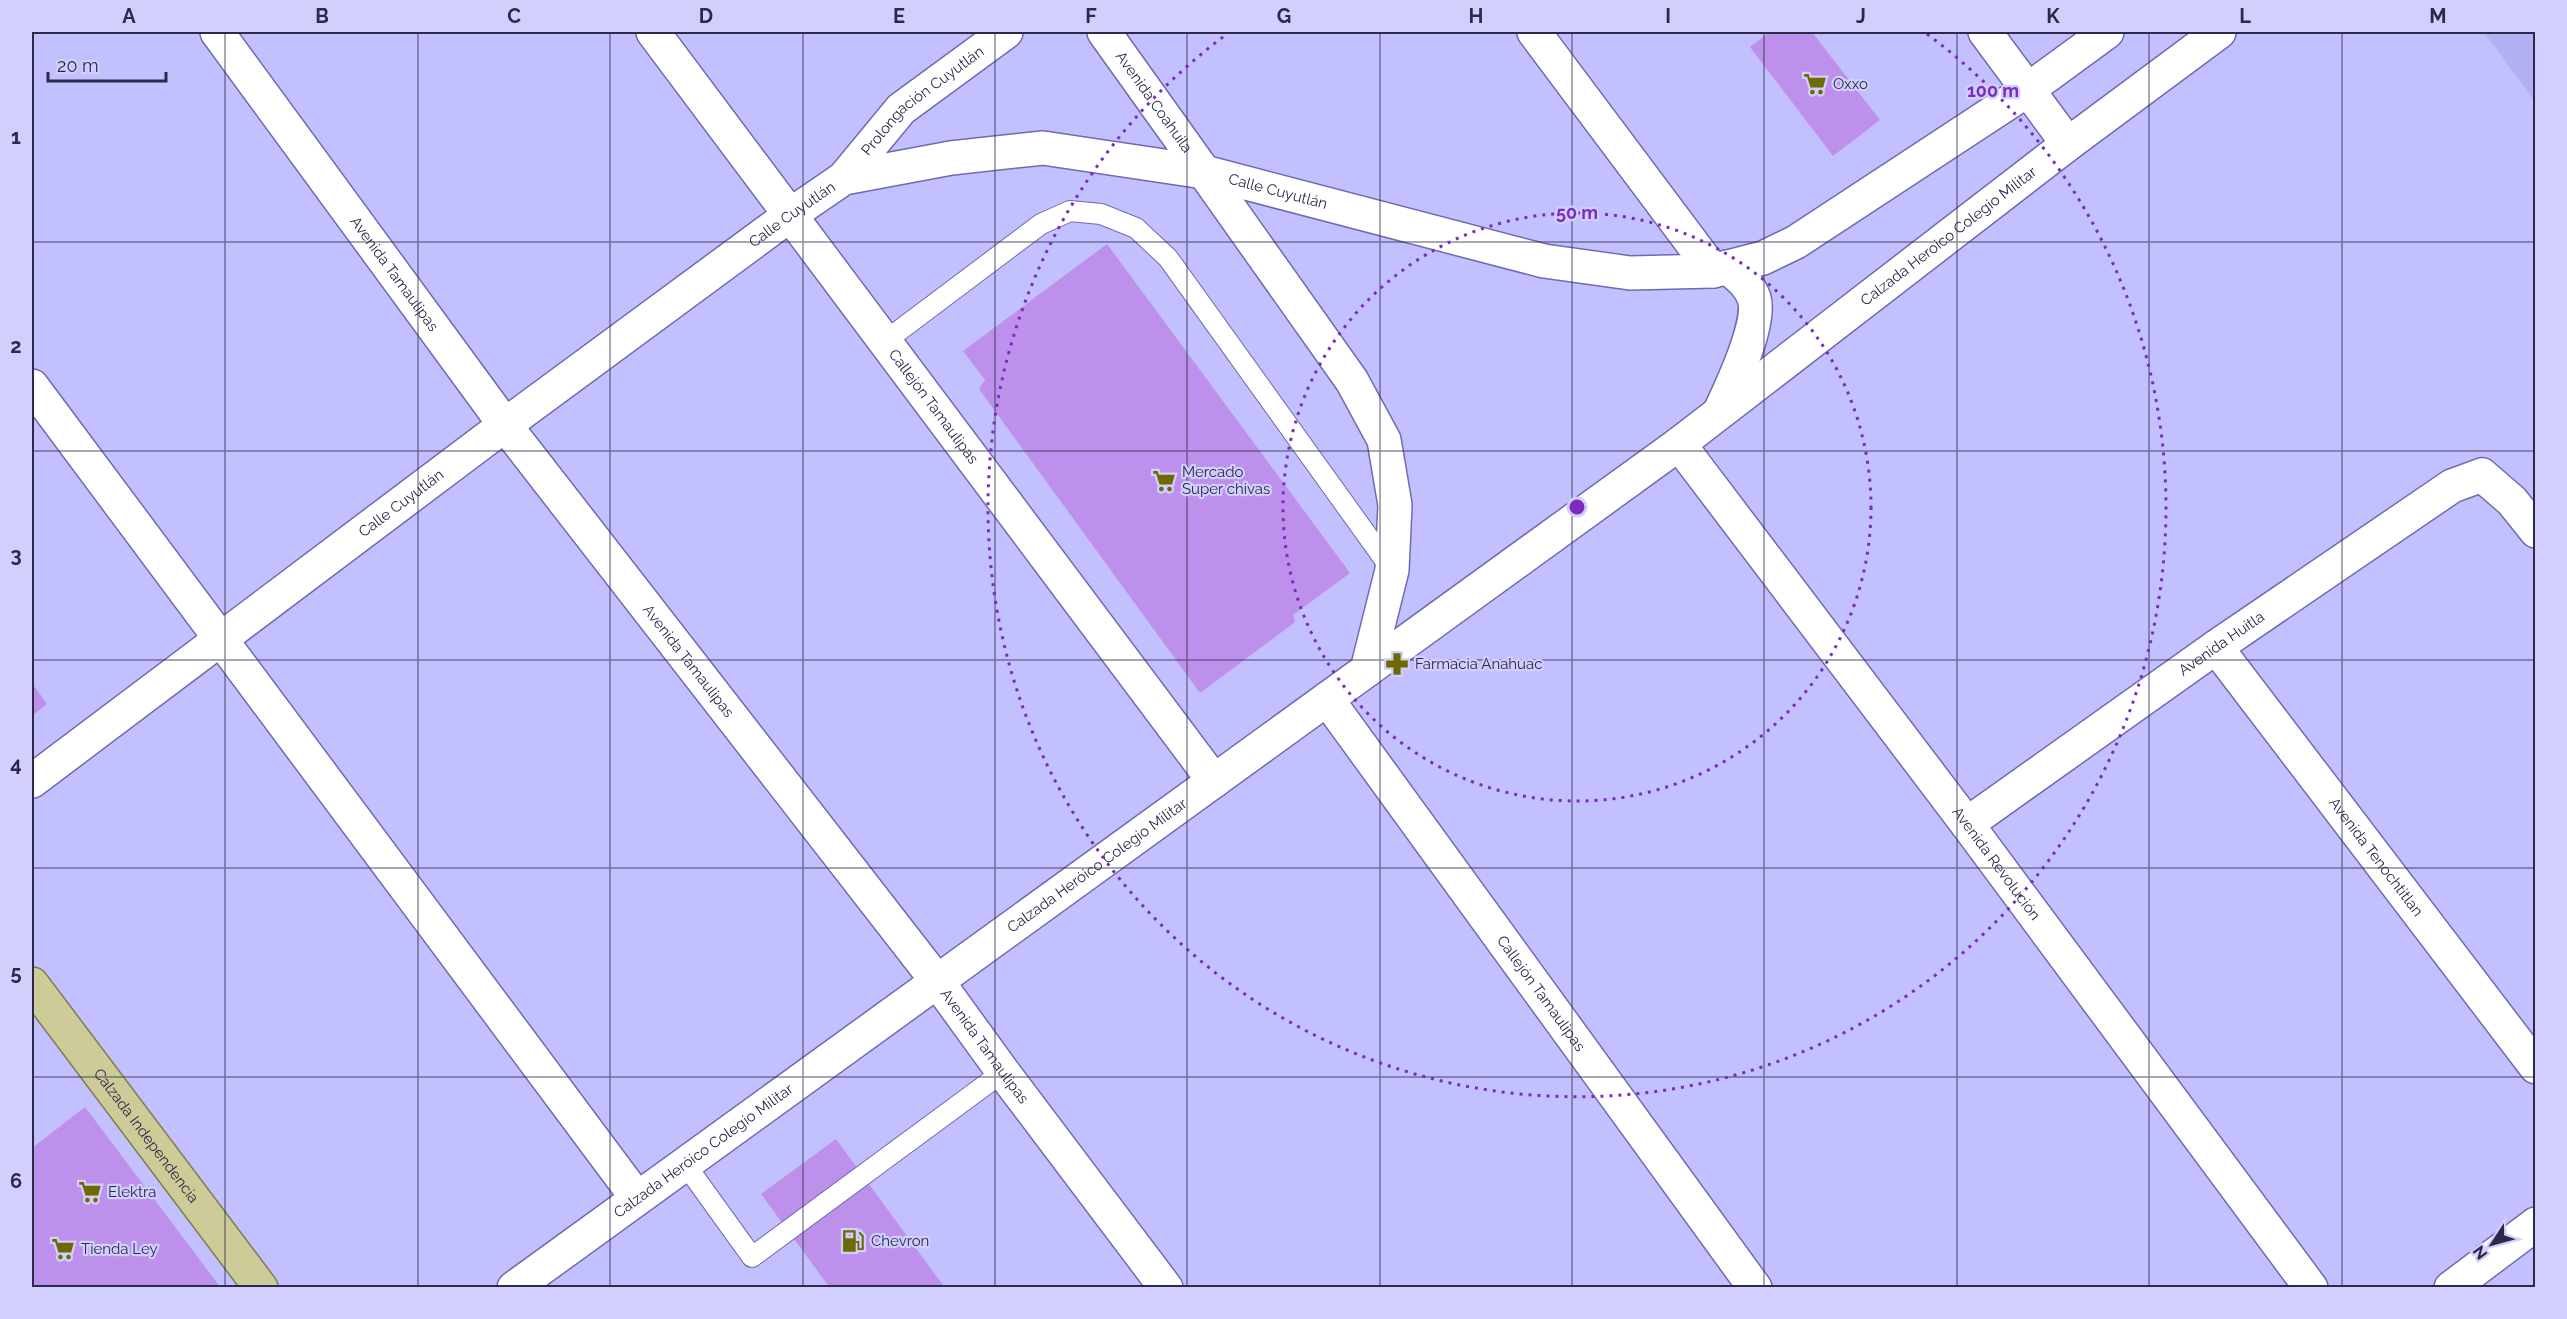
<svg xmlns="http://www.w3.org/2000/svg" width="2567" height="1319" viewBox="0 0 2567 1319" font-family="Raleway,sans-serif">
	<rect width="100%" height="100%" fill="#c2c0fe"/>
	<path fill="#b3b1f3" d="M2484 32H2535V102Z"/>
	<g fill="#bd90ec">
		<path d="M1770 32H1812L1880 120 1833 156 1750 47Z"/>
		<path d="M1107 244 1350 573 1293 615 1295 622 1200 693 979 389 985 380 963 351Z"/>
		<path d="M32 683 47 704 32 716Z"/>
		<path d="M85 1107 221 1288H32V1148Z"/>
		<path d="M836 1139 945 1288H830L761 1194Z"/>
	</g>
	<g fill="none" stroke-linecap="round" stroke-linejoin="round">
		<g stroke="#706ab1" stroke-width="22">
			<g id="lane">
				<path d="M884 342 1041 224 1070 211 1101 214 1136 228 1168 258 1392 570"/>
				<path d="M685 1164 752 1257 1003 1072"/>
			</g>
		</g>
		<g stroke="#706ab1" stroke-width="36">
			<g id="street">
				<path id="s1" d="M217 32 505 425 937 981 1003 1072 1166 1288"/>
				<path id="s2" d="M653 32 1214 781"/>
				<path id="s3" d="M1104 32 1204 172"/>
				<path d="M1534 32 1713 271"/>
				<path d="M1985 32 2068 144"/>
				<path id="s4" d="M844 178 901 109 1006 32"/>
				<path d="M32 386 637 1198"/>
				<path id="s5" d="M2216 647 2536 1067"/>
				<path id="s6" d="M1327 699 1755 1288"/>
				<path id="s7" d="M1967 824 2216 647 2452 486 2482 475 2512 501 2536 531"/>
				<path d="M2451 1288 2536 1224"/>
			</g>
		</g>
		<g stroke="#706ab1" stroke-width="36">
			<g id="secondary">
				<path d="M1204 172 1352 381 1384 440 1395 505 1392 570 1367 670"/>
				<path d="M1721 409C1732 386 1762 322 1754 298 1749 284 1738 276 1727 267"/>
				<path id="s8" d="M1679 444 1967 824 2311 1288"/>
				<path id="s9" d="M32 781 505 425 790 215 844 178 951 158 1043 148 1204 172 1544 261 1630 273 1713 271 1763 258 1796 242 2029 89 2107 32"/>
				<path id="s10" d="M514 1288 1679 444 2068 144 2219 32"/>
			</g>
		</g>
		<g stroke="#7f7c4e" stroke-width="36">
			<g id="primary">
				<path id="s11" d="M32 984 261 1288"/>
			</g>
		</g>
		<use href="#lane" stroke="#fff" stroke-width="20"/>
		<use href="#street" stroke="#fff" stroke-width="33"/>
		<use href="#secondary" stroke="#fff" stroke-width="33"/>
		<use href="#primary" stroke="#cdcb97" stroke-width="33"/>
	</g>
	<path fill="none" stroke="#2c2a48" stroke-width="1.5" stroke-opacity="0.55" d="M225 32V1288M418 32V1288M610 32V1288M803 32V1288M995 32V1288M1187 32V1288M1380 32V1288M1572 32V1288M1764 32V1288M1957 32V1288M2149 32V1288M2342 32V1288M32 242H2536M32 451H2536M32 660H2536M32 868H2536M32 1077H2536"/>
	<g fill="none" stroke="#7b2cbf" stroke-width="3" stroke-dasharray="3 6">
		<circle cx="1577" cy="507" r="294"/>
		<path d="M1927 34A589 589 0 1 1 1227 34"/>
	</g>
	<defs>
		<g id="supermarket-bare" transform="scale(1.8)"><path d="M-6-5.5h2.5l.6 2H6L4.5 2H-2.5L-4.4-4H-6ZM-1.5 3.2a1.3 1.3 0 1 0 .1 0ZM3 3.2a1.3 1.3 0 1 0 .1 0Z" fill="#6e6901" stroke="#d0cffe" stroke-width="2.5" paint-order="stroke"/></g>
		<g id="pharmacy-bare" transform="scale(1.8)"><path d="M-2-6h4v4h4v4h-4v4h-4v-4h-4v-4h4Z" fill="#6e6901" stroke="#d0cffe" stroke-width="2.5" paint-order="stroke"/></g>
		<g id="fuel-bare" transform="scale(1.8)"><path d="M-5.5-6h7V0h2V4h1.3V-2.5L3-4.5l.8-.8L6-3V5H2.5V1h-1V6h-7ZM-4.2-4.7v3.2H.2V-4.7Z" fill="#6e6901" stroke="#d0cffe" stroke-width="2.5" paint-order="stroke"/></g>
	</defs>
	<g fill-rule="evenodd">
		<use href="#supermarket-bare" x="1815" y="84"/>
		<use href="#supermarket-bare" x="1164" y="481"/>
		<use href="#pharmacy-bare" x="1397" y="664"/>
		<use href="#supermarket-bare" x="90" y="1192"/>
		<use href="#fuel-bare" x="853" y="1241"/>
		<use href="#supermarket-bare" x="63" y="1249"/>
	</g>
	<g text-anchor="middle" dominant-baseline="central" stroke-width="4.5" stroke-linejoin="round" paint-order="stroke">
		<g font-size="15" fill="#2c2a48" stroke="#d0cffe" text-anchor="start">
			<text x="1833" y="84">Oxxo</text>
			<text x="1182" y="472">Mercado<tspan x="1182" dy="17">Super chivas</tspan></text>
			<text x="1415" y="664">Farmacia Anahuac</text>
			<text x="108" y="1192">Elektra</text>
			<text x="871" y="1241">Chevron</text>
			<text x="81" y="1249">Tienda Ley</text>
		</g>
		<g font-size="15" fill="#2c2a48" stroke="#d0cffe">
			<text stroke="none"><textPath href="#s4" startOffset="111">Prolongación Cuyutlán</textPath></text>
			<text stroke="none"><textPath href="#s3" startOffset="86">Avenida Coahuila</textPath></text>
			<text stroke="none"><textPath href="#s9" startOffset="1452">Calle Cuyutlán</textPath></text>
			<text stroke="none"><textPath href="#s9" startOffset="948">Calle Cuyutlán</textPath></text>
			<text stroke="none"><textPath href="#s10" startOffset="1779">Calzada Heroico Colegio Militar</textPath></text>
			<text stroke="none"><textPath href="#s1" startOffset="300">Avenida Tamaulipas</textPath></text>
			<text stroke="none"><textPath href="#s2" startOffset="468">Callejón Tamaulipas</textPath></text>
			<text stroke="none"><textPath href="#s9" startOffset="462">Calle Cuyutlán</textPath></text>
			<text stroke="none"><textPath href="#s7" startOffset="312">Avenida Huitla</textPath></text>
			<text stroke="none"><textPath href="#s1" startOffset="786">Avenida Tamaulipas</textPath></text>
			<text stroke="none"><textPath href="#s5" startOffset="264">Avenida Tenochtitlan</textPath></text>
			<text stroke="none"><textPath href="#s8" startOffset="526">Avenida Revolución</textPath></text>
			<text stroke="none"><textPath href="#s10" startOffset="720">Calzada Heróico Colegio Militar</textPath></text>
			<text stroke="none"><textPath href="#s6" startOffset="364">Callejón Tamaulipas</textPath></text>
			<text stroke="none"><textPath href="#s1" startOffset="1272">Avenida Tamaulipas</textPath></text>
			<text stroke="none"><textPath href="#s11" startOffset="190">Calzada Independencia</textPath></text>
			<text stroke="none"><textPath href="#s10" startOffset="234">Calzada Heróico Colegio Militar</textPath></text>
		</g>
	</g>
	<circle cx="1577" cy="507" r="9" fill="#7b2cbf" stroke="#d0cffe" stroke-width="3"/>
	<g font-size="18" text-anchor="middle" font-weight="bold" fill="#7b2cbf" stroke="#d0cffe" stroke-width="4.5" stroke-linejoin="round" paint-order="stroke">
		<text x="1993" y="97">100 m</text>
		<text x="1577" y="219">50 m</text>
	</g>
	<rect width="2567" height="1319" fill="none" stroke="#d0cffe" stroke-width="66"/>
	<g transform="translate(2492 1244) rotate(234)" stroke="#d0cffe" stroke-width="4.5" paint-order="stroke">
	<path d="M0-4.5L10 22L0 15L-10 22Z" fill="#2c2a48"/>
	<text y="-9" font-size="16" font-weight="bold" text-anchor="middle" fill="#2c2a48">N</text>
	</g>
	<path d="M48 72v9h118v-9" fill="none" stroke="#2c2a48" stroke-width="3"/>
	<text x="57" y="72" font-size="18" fill="#2c2a48" stroke="#d0cffe" stroke-width="4.5" paint-order="stroke">20 m</text>
	<rect x="33" y="33" width="2501" height="1253" fill="none" stroke="#2c2a48" stroke-width="2"/>
	<g font-size="20" text-anchor="middle" font-weight="bold" fill="#2c2a48">
		<text x="129" y="23">A</text>
		<text x="322" y="23">B</text>
		<text x="514" y="23">C</text>
		<text x="706" y="23">D</text>
		<text x="899" y="23">E</text>
		<text x="1091" y="23">F</text>
		<text x="1284" y="23">G</text>
		<text x="1476" y="23">H</text>
		<text x="1668" y="23">I</text>
		<text x="1861" y="23">J</text>
		<text x="2053" y="23">K</text>
		<text x="2245" y="23">L</text>
		<text x="2438" y="23">M</text>
		<text x="16" y="144">1</text>
		<text x="16" y="353">2</text>
		<text x="16" y="562">3</text>
		<text x="16" y="771">4</text>
		<text x="16" y="980">5</text>
		<text x="16" y="1188">6</text>
	</g>
</svg>
